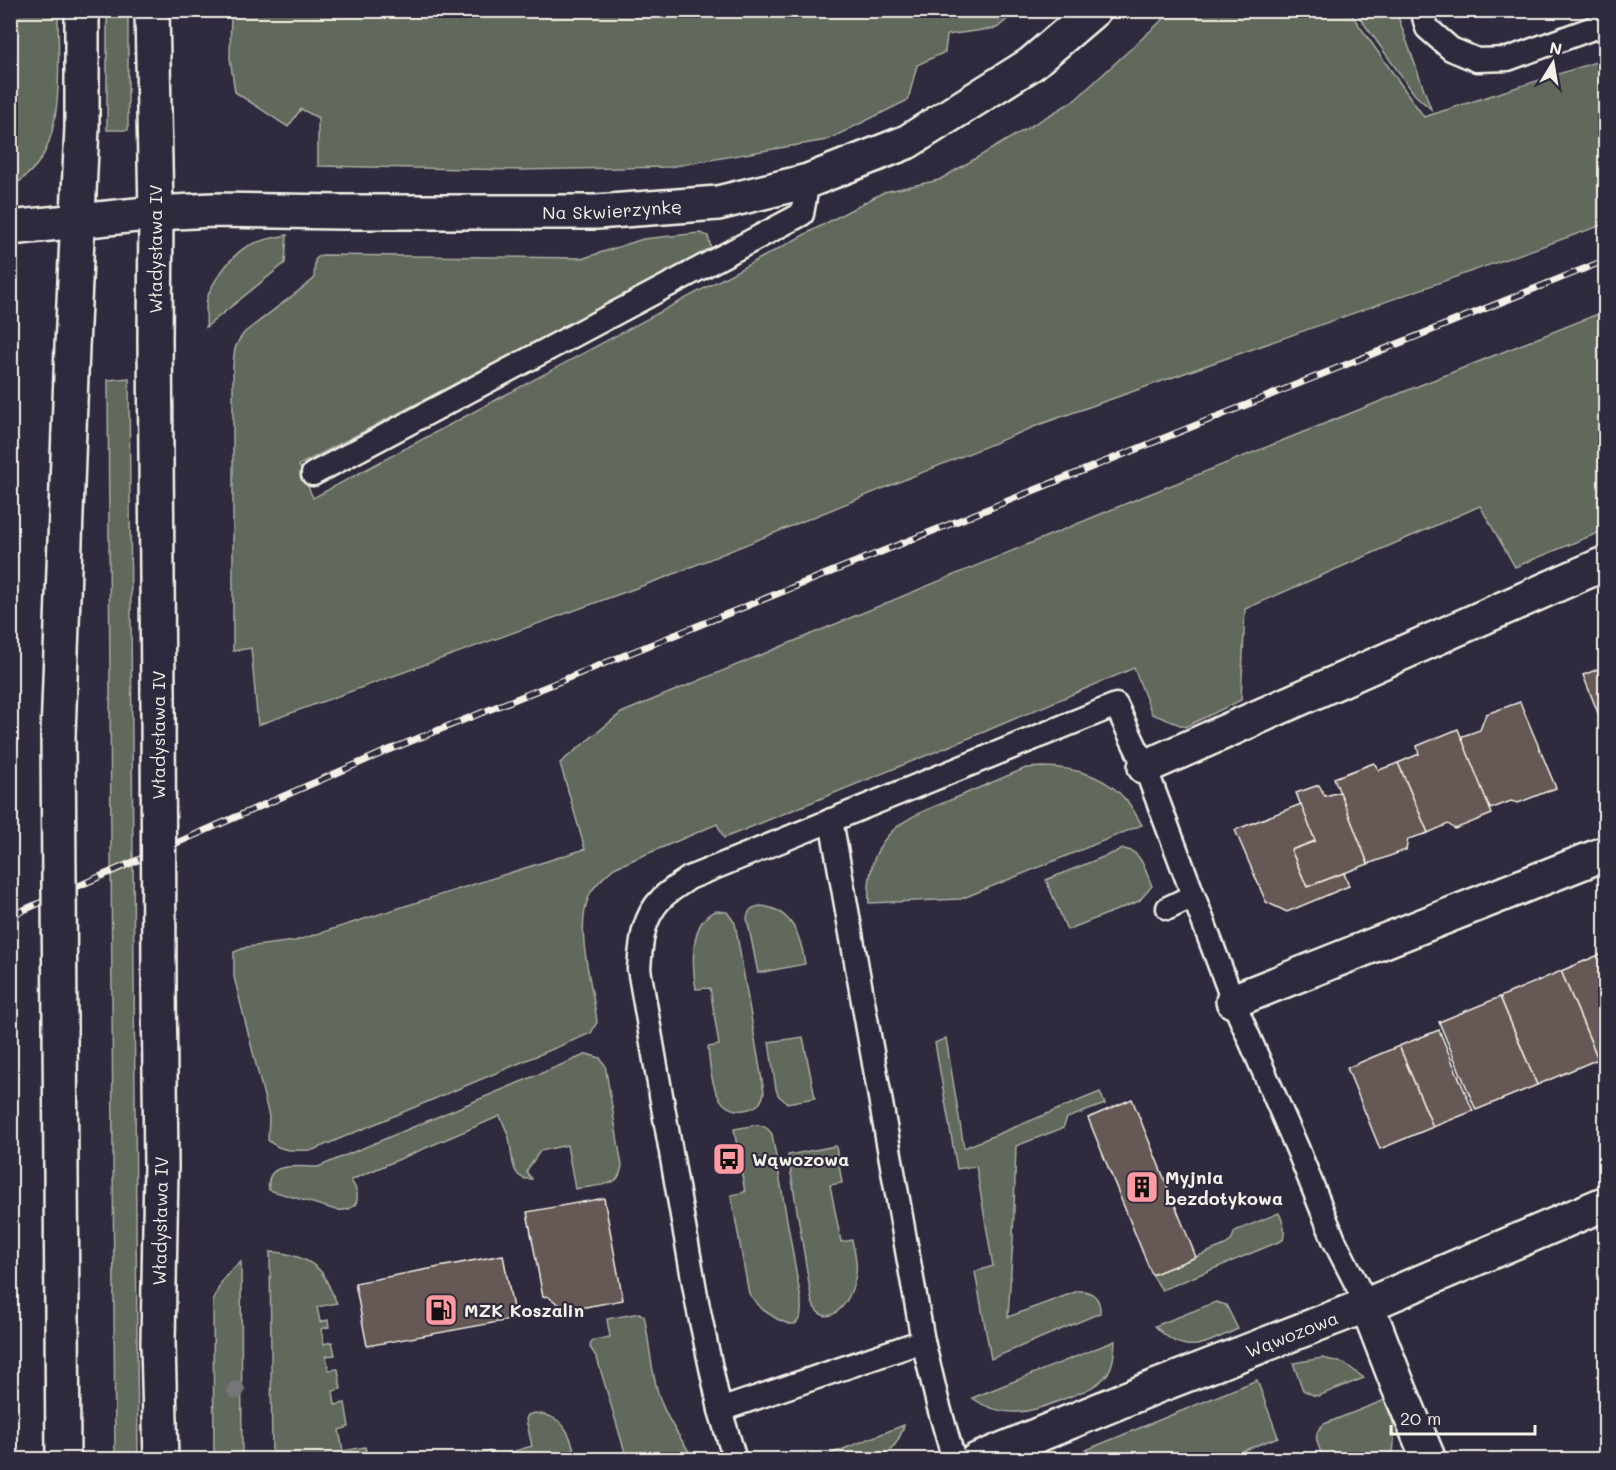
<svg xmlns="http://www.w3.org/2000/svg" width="1616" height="1470" viewBox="0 0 1616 1470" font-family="Mali,sans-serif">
	<rect width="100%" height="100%" fill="#2f2a3d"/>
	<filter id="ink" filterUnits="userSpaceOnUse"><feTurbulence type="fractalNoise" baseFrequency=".0167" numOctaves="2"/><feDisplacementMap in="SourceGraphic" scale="12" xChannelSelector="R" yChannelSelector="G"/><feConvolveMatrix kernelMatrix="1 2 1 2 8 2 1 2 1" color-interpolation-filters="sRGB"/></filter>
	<g filter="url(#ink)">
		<g fill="#60695c" stroke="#aaada2" stroke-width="1.5">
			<path d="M11 10 58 11C58 54 64 121 41 159 33 171 22 180 11 188Z"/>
			<rect x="107" y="11" width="21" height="119"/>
			<path d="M231 11V10L1017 11 997 28 947 35 945 52 917 65 908 100 827 140 669 167 520 170 318 166V118L301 109 288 127 235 92 230 58Z"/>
			<path d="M1172 11H1349L1424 117 1605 59V224L1041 424 664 578 258 725 251 648 233 651V367C234 351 234 345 245 332L314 279 315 260 319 256 324 255 584 258 643 239 700 233 708 236 711 248 701 255 299 465 313 498 884 192 939 180 1075 100Z"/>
			<path d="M1355 11H1396L1431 109 1415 95Z"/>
			<path d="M287 235 285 263 206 327C207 319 205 308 207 299 211 283 232 255 246 247 258 240 273 238 287 235Z"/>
			<path d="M1605 311V530L1515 567 1480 506 1245 609 1241 700 1185 727 1152 714 1134 668 979 734 724 838 717 824 614 868C605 876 594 885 589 896 574 932 593 984 597 1022L591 1033 313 1150C297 1150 281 1153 268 1140L269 1116 234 977V952L247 947 295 941 585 849 560 763 621 713 1137 499Z"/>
			<path d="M129 378 138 1459 115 1460 108 380Z"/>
			<path d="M1042 767C1074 767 1106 776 1127 801 1133 808 1137 817 1142 825L961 899 869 903C868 890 869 878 872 866 883 823 921 812 958 797 980 787 1003 778 1026 768Z"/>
			<path d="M1123 849C1142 850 1145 871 1152 886L1139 901 1067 930 1046 880Z"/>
			<path d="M761 906C792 909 801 937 805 964L758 973 747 918C749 909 752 907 761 906Z"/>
			<path d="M716 911 727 912 735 923 764 1092C762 1102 759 1106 749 1109 713 1119 710 1071 708 1047L719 1045 710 988 696 989C692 967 689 920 716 911Z"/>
			<path d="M803 1037 815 1098 787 1103 778 1095 776 1089 769 1042Z"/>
			<path d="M946 1038 964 1148 1100 1092 1105 1104 1067 1118 1063 1128 1016 1146 1013 1239 1008 1317 1078 1291C1092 1290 1101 1298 1100 1313L991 1359 975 1272 993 1266 976 1166 957 1169 935 1043Z"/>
			<path d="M587 1054 600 1058 605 1065 622 1166C621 1171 620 1176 616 1180 608 1186 586 1187 575 1189L567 1145 540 1151 527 1170V1173L532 1179C509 1181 513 1154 509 1138 507 1131 503 1123 500 1116L351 1180C353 1184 357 1189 357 1194 359 1208 347 1211 336 1210L269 1190C264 1160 298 1167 318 1167Z"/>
			<path d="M756 1125C763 1125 767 1127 772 1134L801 1300C801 1309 803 1317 795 1324H789L777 1319 763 1310 749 1294 731 1195 745 1192 734 1129Z"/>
			<path d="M836 1146 842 1183 830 1185 841 1242 852 1240C854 1250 858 1262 856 1273 855 1283 849 1300 841 1308 830 1320 818 1318 812 1302L788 1155Z"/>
			<path d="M1279 1213C1283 1222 1286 1230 1283 1240L1276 1243 1162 1290 1152 1275 1225 1245 1231 1241 1235 1231Z"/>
			<path d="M270 1252C287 1252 311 1259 322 1273 328 1282 332 1294 337 1303L317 1307 320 1322 328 1320 329 1327 321 1329 324 1344 332 1342 335 1355 326 1356 329 1370 338 1369 341 1389 333 1391 335 1405 345 1403 349 1427 339 1430 343 1451 365 1447 368 1458 392 1454 403 1456 406 1459H272Z"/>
			<path d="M241 1262 242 1459H214L213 1302C220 1282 224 1275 241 1262Z"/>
			<path d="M1216 1302 1226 1305 1238 1329C1203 1344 1186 1358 1155 1326Z"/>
			<path d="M639 1313 644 1316C649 1338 650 1362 656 1385 662 1413 679 1436 694 1459H627L597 1358 590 1347 591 1342 594 1340 610 1337 607 1319Z"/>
			<path d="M1115 1341C1114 1352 1114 1364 1108 1373 1098 1387 1084 1391 1069 1397 1034 1411 1006 1422 972 1398Z"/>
			<path d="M1322 1358 1344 1363 1364 1378 1318 1396 1313 1395 1303 1390 1293 1363Z"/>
			<path d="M1257 1380 1278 1437 1222 1459H1064Z"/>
			<path d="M1385 1400C1395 1421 1396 1437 1392 1459H1324C1319 1447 1310 1434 1324 1424Z"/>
			<path d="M535 1413C566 1416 569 1433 577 1459H461L490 1451 494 1457 532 1446 526 1419 528 1415Z"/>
			<path d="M904 1425C900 1440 893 1450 881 1459H818Z"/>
		</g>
		<g fill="#665854" stroke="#f4f1e8" stroke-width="1.5">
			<path d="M1606 666V733L1583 675Z"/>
			<path d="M1520 702 1556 788 1518 803 1511 801 1490 809 1460 737 1480 730 1486 714Z"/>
			<path d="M1458 729 1492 814 1455 829 1448 824 1428 833 1398 763 1419 754 1417 746Z"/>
			<path d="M1374 763 1379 770 1398 763 1428 833 1408 839 1406 850 1368 864 1334 778Z"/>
			<path d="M1319 785 1325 796 1340 792 1368 864 1307 887 1291 850 1315 841 1296 793Z"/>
			<path d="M1301 804 1315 841 1291 850 1307 887 1344 873 1349 886 1287 912 1266 902 1235 830Z"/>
			<path d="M1606 952V1056L1598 1059 1561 971Z"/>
			<path d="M1561 971 1598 1059 1537 1085 1500 997Z"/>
			<path d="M1500 997 1537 1085 1476 1110 1439 1022Z"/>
			<path d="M1439 1030 1473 1111 1433 1127 1399 1046Z"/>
			<path d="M1399 1046 1433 1127 1380 1149 1347 1068Z"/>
			<path d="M1132 1099 1196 1257 1152 1275 1088 1118Z"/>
			<path d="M604 1198 623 1300 564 1311V1308L547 1296 543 1297 527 1212Z"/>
			<path d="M503 1255 515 1319 367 1346 355 1283Z"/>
		</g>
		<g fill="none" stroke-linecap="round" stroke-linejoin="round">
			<g stroke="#f4f1e8" stroke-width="27">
				<g id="lane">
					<path d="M1422 10 1427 28 1451 49 1477 60 1508 59 1596 27 1606 17"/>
					<path d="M313 474 802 214 808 181"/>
					<path d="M831 820 923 1341 938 1404 954 1460"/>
					<path d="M1168 908 1193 896"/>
					<path d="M720 1410 923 1341"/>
					<path d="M735 1460 720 1410 698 1307 639 969C641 943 642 918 662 898 670 890 681 884 689 878L1116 705 1145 767 1233 1001 1298 1150 1334 1240 1367 1305"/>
				</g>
			</g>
			<g stroke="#f4f1e8" stroke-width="38">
				<g id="street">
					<path id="s1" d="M10 228 156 213 213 210 340 212H596L718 203 808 181 907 142 1031 64 1094 10"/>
					<path d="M1145 767 1606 563"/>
					<path d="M1233 1001 1606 853"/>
					<path d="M1367 1305 1399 1388 1429 1460"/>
					<path id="s2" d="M977 1460 1155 1387 1367 1305 1606 1203"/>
				</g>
			</g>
			<g stroke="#f4f1e8" stroke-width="38">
				<g id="secondary">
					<path d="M152 10 156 213 155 338 158 695"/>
					<path d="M58 735 72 347 82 127V10"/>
					<path d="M159 985 161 1166 158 1343 161 1460"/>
					<path d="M60 1026 63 1460"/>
				</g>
			</g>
			<use href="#lane" stroke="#2f2a3d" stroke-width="22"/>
			<use href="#street" stroke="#2f2a3d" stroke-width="33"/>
			<use href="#secondary" stroke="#2f2a3d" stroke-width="33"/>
			<g stroke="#f4f1e8" stroke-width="7">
				<path id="rail" d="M10 916 389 750 1606 260"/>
			</g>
			<use href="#rail" stroke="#2f2a3d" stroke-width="4.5" stroke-dasharray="14" stroke-linecap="butt"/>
			<g stroke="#f4f1e8" stroke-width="38" stroke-linecap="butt">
				<g id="secondary-bridge">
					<path d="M158 695 159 985"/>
					<path d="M58 735 60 1026"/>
				</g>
			</g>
			<use href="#secondary-bridge" stroke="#2f2a3d" stroke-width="33"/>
		</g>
		<circle fill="#767678" cx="236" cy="1390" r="9"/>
	</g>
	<defs>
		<g id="bus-square" transform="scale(1.725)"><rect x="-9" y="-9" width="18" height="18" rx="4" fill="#ff9aa2" stroke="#2f2a3d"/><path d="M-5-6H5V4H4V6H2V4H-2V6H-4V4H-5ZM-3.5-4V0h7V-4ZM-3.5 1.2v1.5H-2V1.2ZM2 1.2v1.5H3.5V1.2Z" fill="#111"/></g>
		<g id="building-square" transform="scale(1.725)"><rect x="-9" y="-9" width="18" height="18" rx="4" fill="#ff9aa2" stroke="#2f2a3d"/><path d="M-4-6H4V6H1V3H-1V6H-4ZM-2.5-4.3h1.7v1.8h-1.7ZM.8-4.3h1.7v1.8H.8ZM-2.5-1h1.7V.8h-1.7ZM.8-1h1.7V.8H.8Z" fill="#111"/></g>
		<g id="fuel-square" transform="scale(1.725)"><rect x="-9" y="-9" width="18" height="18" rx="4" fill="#ff9aa2" stroke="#2f2a3d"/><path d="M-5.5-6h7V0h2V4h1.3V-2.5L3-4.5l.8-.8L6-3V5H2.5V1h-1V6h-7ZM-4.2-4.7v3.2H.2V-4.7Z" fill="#111"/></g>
	</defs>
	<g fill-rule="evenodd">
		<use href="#bus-square" x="729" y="1159"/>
		<use href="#building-square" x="1142" y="1187"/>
		<use href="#fuel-square" x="441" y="1310"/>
	</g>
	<g text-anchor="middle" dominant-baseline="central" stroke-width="4.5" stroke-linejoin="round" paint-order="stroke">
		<g font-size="18" fill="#f4f1e8" stroke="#2f2a3d">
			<text stroke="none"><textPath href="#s1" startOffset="603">Na Skwierzynkę</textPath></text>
			<text transform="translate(155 249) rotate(-90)">Władysława IV</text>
			<text transform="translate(158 735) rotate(-90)">Władysława IV</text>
			<text transform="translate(160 1221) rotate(-89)">Władysława IV</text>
			<text stroke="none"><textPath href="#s2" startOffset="339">Wąwozowa</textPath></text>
		</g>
		<g font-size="18" font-weight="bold" fill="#f4f1e8" stroke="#2f2a3d" text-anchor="start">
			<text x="752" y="1159">Wąwozowa</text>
			<text x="1165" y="1177">Myjnia<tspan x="1165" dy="21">bezdotykowa</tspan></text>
			<text x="464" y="1310">MZK Koszalin</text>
		</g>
	</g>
	<rect width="1616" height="1470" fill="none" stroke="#2f2a3d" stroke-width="36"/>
	<rect x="18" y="18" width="1580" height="1434" fill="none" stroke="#f4f1e8" stroke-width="2" filter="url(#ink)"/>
	<g transform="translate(1553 63) rotate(11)" stroke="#2f2a3d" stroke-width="4.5" paint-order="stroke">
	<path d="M0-4.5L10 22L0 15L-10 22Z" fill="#f4f1e8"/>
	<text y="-9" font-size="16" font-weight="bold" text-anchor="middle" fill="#f4f1e8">N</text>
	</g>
	<path d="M1391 1425v9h144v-9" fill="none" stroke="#f4f1e8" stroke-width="3"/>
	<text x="1400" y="1425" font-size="18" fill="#f4f1e8" stroke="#2f2a3d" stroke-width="4.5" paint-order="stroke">20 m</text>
</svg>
